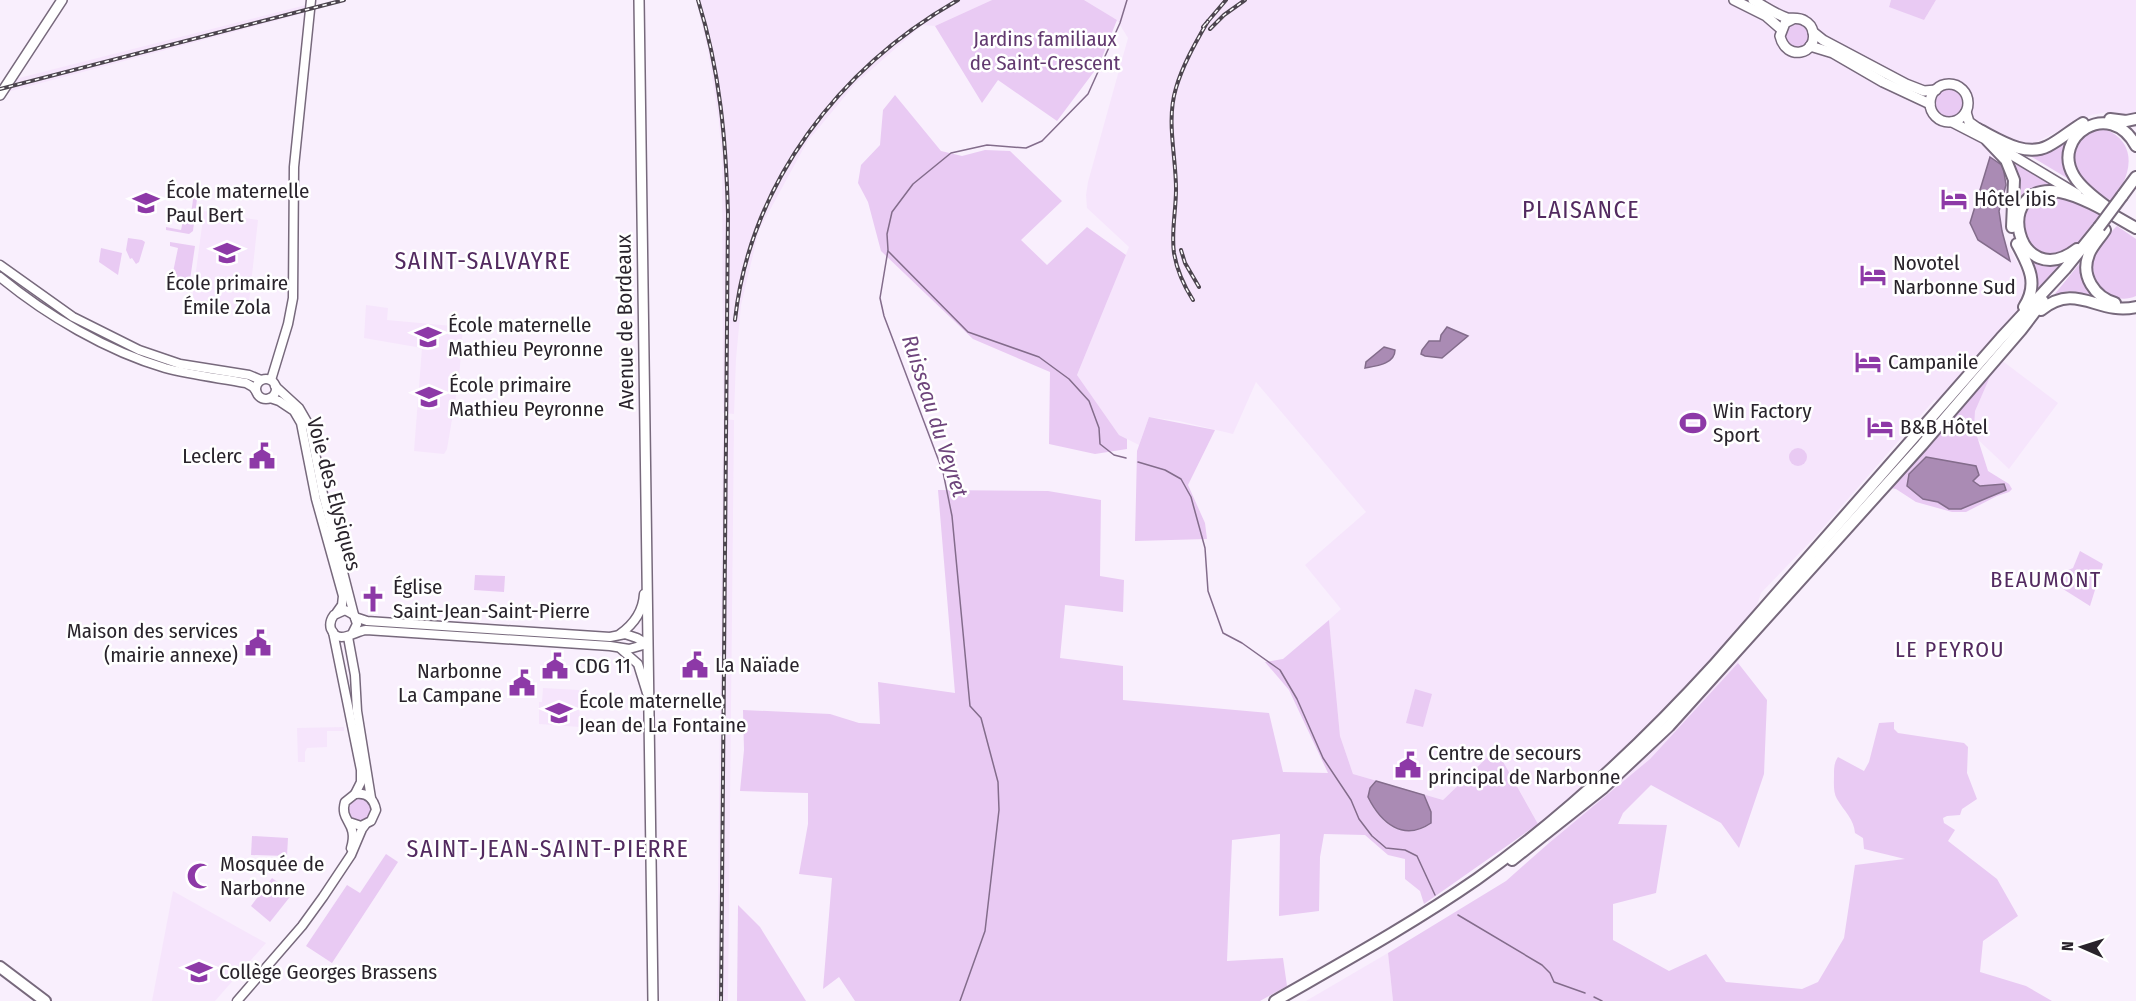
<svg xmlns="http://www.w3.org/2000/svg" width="2136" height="1001" viewBox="0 0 2136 1001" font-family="'Fira Sans Condensed',sans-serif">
	<rect width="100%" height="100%" fill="#f9effd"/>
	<g fill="#f6e5fc">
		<path d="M696 0H992L935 26 922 25 855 84 807 142 759 230 741 305 736 359 734 414 723 413 722 163 719 122 708 50Z"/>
		<path d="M1084 0H1891L1889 6 1924 20 1936 0H2136V115H2120L2108 112 2091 115 2030 145 2011 144 2004 238 2023 273 2032 308 1992 353 2058 403 2009 469 1935 399 1814 538 1761 593 1738 663 1650 759 1549 843 1496 749 1443 800 1353 774 1340 736 1329 620 1341 609 1305 565 1366 512 1256 382 1233 434 1179 421 1149 417 1139 445 1119 435 1077 375 1129 247 1087 208 1086 195 1088 182 1128 38 1117 20Z"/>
		<path d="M306 5 305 13 7 92 15 79Z"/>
		<path d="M204 211 258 220 248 312 192 301Z"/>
		<path d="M366 305 388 308 387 320 463 327 459 378 447 449 444 454 414 451 422 348 364 338Z"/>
		<path d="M723 419 734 420 728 1001H717Z"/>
		<path d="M543 688 579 690 580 727 539 724V702H542Z"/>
		<path d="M344 727V731H327V747L307 748 305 752V762H298L297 728Z"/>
		<path d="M173 891 266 943 215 1001H152Z"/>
		<path d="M1388 953 1393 1001H1306Z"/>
	</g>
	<g fill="#e9caf3">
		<path d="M992 0H1084L1117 20 1099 65 1057 121 998 80 982 103 935 26Z"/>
		<path d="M1891 0H1936L1924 20 1889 7Z"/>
		<circle cx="1797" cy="35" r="13"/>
		<circle cx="1949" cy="103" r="16"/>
		<path d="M895 95 941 151 962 156 985 150 1010 151 1062 201 1021 240 1047 265 1087 227 1126 255 1077 375 1119 435 1127 439V449L1095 454 1049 444 1050 372 973 339 881 251 868 202 858 183 861 165 880 145 883 110Z"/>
		<path d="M2099 127C2136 138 2136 170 2112 201 2076 181 2052 152 2099 127Z"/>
		<path d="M2073 133C2063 151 2062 162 2072 181L2027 154Z"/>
		<path d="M2016 163 2053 185C2035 186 2026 195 2016 208L2014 168Z"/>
		<path d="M198 191 193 231 189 234 166 230V227L181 230 183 221 190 222 194 192Z"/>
		<path d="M2050 196 2071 200 2100 215C2091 227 2080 246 2065 253 2025 270 2001 205 2050 196Z"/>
		<path d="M2117 226 2136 239V296C2111 307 2088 282 2094 257 2098 244 2108 235 2117 226Z"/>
		<path d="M128 238 142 240 145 242 139 262 136 264 132 258 130 259 126 250Z"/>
		<path d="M170 242 195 246 190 280 172 277 178 248 170 246Z"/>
		<path d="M101 248 122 253 118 275 99 262Z"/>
		<path d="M2026 254C2038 265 2048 264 2064 262L2036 292V279Z"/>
		<path d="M2084 258 2103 301 2069 291 2054 295Z"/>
		<path d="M1992 372 1975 411 1974 427 1988 471 2009 484 2012 489 2009 492 1997 496 1966 512H1952L1916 502 1896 489 1891 488Z"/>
		<path d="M1149 417 1215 430 1188 485 1205 523 1207 539 1135 541 1137 451Z"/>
		<circle cx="1798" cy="457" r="9"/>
		<path d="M938 490 1048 491 1101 500 1100 576 1124 580 1123 612 1065 605 1060 658 1123 666V700L1269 713 1283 772 1328 773 1289 690 1265 662 1283 659 1329 620 1340 736 1353 774 1443 800 1496 749 1538 824 1424 904 1420 891 1405 879V859L1388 855 1365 835 1324 834 1320 857 1319 911 1279 916 1280 834 1232 840 1227 961 1283 958 1287 986 1260 1001H855L839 977 823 989 832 878 799 874 808 824V793L740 791 744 750 743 710 830 714 859 723 880 724 878 682 955 693Z"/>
		<path d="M2080 551 2103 564 2090 606 2055 584 2054 576 2073 568Z"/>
		<path d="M475 575 505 576 504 592 474 590Z"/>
		<path d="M1738 663 1767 700 1764 774 1739 848 1721 823 1651 785 1623 813 1618 824 1667 825 1656 893 1613 904V940L1669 971 1706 954 1726 982 1802 989 1818 982 1844 938 1855 865 1905 859 1864 849 1863 838 1855 833C1854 819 1844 811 1837 799 1833 792 1834 783 1834 775 1834 768 1834 763 1838 757L1864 771 1869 762 1879 723 1894 722V729L1898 733 1964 743 1968 747 1967 773 1977 799 1962 809 1960 815 1947 816 1943 818 1944 823 1955 830 1948 841 1997 879 2018 916 1983 941 1980 972 2026 986 2052 1001H1393L1388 953 1506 881 1549 843 1650 759Z"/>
		<path d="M1415 689 1432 694 1423 727 1406 723Z"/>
		<circle cx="360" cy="810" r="11"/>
		<path d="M252 836 288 838 287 856 251 855Z"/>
		<path d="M386 854 398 862 332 963 306 946 347 885 360 893Z"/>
		<path d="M272 878 293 893 270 922 251 906Z"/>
		<path d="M738 905 760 927 806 1001H737Z"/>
	</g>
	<g fill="#aa8bb4" stroke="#836c8b" stroke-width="1.5">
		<path d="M1990 157 2003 166 2006 185 1999 211 2002 231 2010 261 1978 240 1970 223Z"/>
		<path d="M1447 327 1468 336 1442 358 1425 356 1421 354 1422 350 1429 341H1440L1441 335Z"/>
		<path d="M1384 347 1395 350C1395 364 1376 366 1365 368L1366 362Z"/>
		<path d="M1926 457 1976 466 1979 475 1973 481 1980 486 2004 484 2006 490 1961 509H1949L1938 502 1923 499 1907 486 1909 474Z"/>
		<path d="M1376 781 1424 795 1431 812V823C1403 842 1381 823 1368 797L1370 788Z"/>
	</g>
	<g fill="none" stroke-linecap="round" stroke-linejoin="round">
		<g stroke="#836c8b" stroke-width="1.5">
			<path d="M888 251 968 332 1039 357 1069 379 1089 401 1099 428 1100 444 1114 455 1126 458"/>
			<path d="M1138 462 1165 470 1181 479 1191 497 1205 548 1208 591 1223 633 1242 643 1280 670 1297 699 1323 758 1351 800 1359 819 1372 836 1386 848 1405 850 1417 856 1435 895"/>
			<path d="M1458 915 1542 965 1550 973 1554 982 1585 993"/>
			<path d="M1594 997 1602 1001"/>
			<path d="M960 1001 985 931 999 810 998 782 981 718 970 706 952 516 943 472 884 316 880 298 888 250 887 234 892 212 913 184 951 153 987 145 1026 148 1042 141 1088 94 1120 23 1127 0"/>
		</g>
		<g stroke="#77697c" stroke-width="11">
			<g id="tertiary">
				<path d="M0 265 73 317 139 350 180 364 249 375 261 380"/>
				<path d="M0 277C46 315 107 351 165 368 191 375 219 378 246 383L253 387 256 391"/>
				<circle cx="266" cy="389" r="10"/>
				<path d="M271 380 288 324 293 298 294 167 311 0"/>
				<path d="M275 386 299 408 310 427 323 494 354 615"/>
				<path d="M270 398 279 401 294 411 301 423 316 499 343 596 342 605 337 612"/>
				<path d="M355 617 367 621 610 637 625 634 637 638 647 644"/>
				<path d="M333 632 361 770V782L355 794"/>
				<path d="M352 634 357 624 354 615 345 610 334 615C331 619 329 623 331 629 338 646 355 631 366 630L610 646 629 649 647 644"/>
				<path d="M620 634C634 624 643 612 644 594"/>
				<path d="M348 637 355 675 357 711 371 798"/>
				<path d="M621 649 638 664 647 693"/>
				<path d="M349 822 361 826 371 821 376 810C374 799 367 792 355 794L345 802C339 822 359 822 351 848"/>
				<path d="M237 1001 302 926 323 897 351 855 362 829 365 825"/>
			</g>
		</g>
		<g stroke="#77697c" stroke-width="12">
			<g id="secondary">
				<path d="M639 0 653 1001"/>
				<path d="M1734 0 1766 16 1781 29"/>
				<path d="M1753 0C1764 6 1775 14 1787 18 1793 19 1799 17 1805 21 1809 23 1812 27 1813 32 1818 54 1786 62 1780 36L1785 23 1793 19"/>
				<path d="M1813 32 1823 40 1906 84 1924 91 1936 90"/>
				<path d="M1810 46 1833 53 1883 82 1930 104"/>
				<circle cx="1949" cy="103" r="19"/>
				<path d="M0 95 62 0"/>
				<path d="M1966 112 1969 122 1983 132"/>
				<path d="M1952 122 1987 140 2077 194"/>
			</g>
		</g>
		<g stroke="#77697c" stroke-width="14">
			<g id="primary">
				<path d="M2110 119 2126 121 2136 119"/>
				<path d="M1978 129C1998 139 2025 158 2048 146 2060 140 2071 130 2083 123"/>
				<path d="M1987 140 2006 160 2014 180 2012 227"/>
				<path d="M2122 196 2136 177"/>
				<path d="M2107 207C2096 199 2081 188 2074 176 2050 137 2110 97 2136 146"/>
				<path d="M2105 230C2100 238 2092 246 2089 254 2080 276 2095 297 2115 303"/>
				<path d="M2017 244C2029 266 2039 284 2024 307"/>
				<path d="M2077 249C2017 295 1990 180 2060 192 2083 196 2116 217 2136 228"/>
				<path d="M2041 310C2077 281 2098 316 2136 307"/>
				<path d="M1512 860 1603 788 1669 726 1922 445 2021 330 2043 301"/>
				<path d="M0 967 45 1001"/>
				<path d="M1275 1001C1343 962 1412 924 1477 879 1564 817 1643 743 1715 664L2001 338 2065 269 2099 227"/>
			</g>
		</g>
		<use href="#tertiary" stroke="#fff" stroke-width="8"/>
		<use href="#secondary" stroke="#fff" stroke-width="9"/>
		<use href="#primary" stroke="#fff" stroke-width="10"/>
		<g stroke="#4c454e" stroke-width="4">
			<g id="rail">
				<path d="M698 0C720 70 726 141 728 214L721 1001"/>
				<path d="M1203 27 1226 0"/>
				<path d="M1210 29 1224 15 1245 0"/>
				<path d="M0 89 344 0"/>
				<path d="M1181 250 1185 263 1199 287"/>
				<path d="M1193 300C1184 286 1177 271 1174 253 1171 232 1176 211 1176 189 1176 155 1166 121 1176 88 1183 64 1196 42 1208 21"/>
				<path d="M735 320C750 183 840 67 958 0"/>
			</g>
		</g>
		<use href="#rail" stroke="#fff" stroke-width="1.5" stroke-dasharray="4.5" stroke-linecap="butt"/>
		<g stroke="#77697c" stroke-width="14" stroke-linecap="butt">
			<path id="primary-bridge" d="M2099 227 2122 196"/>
		</g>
		<use href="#primary-bridge" stroke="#fff" stroke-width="10"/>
	</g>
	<defs>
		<g id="hotel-bare" transform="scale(2.07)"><path d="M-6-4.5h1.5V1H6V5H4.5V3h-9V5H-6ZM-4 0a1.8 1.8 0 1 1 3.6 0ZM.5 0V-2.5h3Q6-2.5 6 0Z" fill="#8d39a7" stroke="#fff" stroke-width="2.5" paint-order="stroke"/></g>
		<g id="school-bare" transform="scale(2.07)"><path d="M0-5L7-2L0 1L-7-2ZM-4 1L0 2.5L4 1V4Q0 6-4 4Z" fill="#8d39a7" stroke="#fff" stroke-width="2.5" paint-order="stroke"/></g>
		<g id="stadium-bare" transform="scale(2.07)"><path d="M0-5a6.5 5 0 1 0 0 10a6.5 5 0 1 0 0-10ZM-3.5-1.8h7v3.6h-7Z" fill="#8d39a7" stroke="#fff" stroke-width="2.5" paint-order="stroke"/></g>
		<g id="civic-bare" transform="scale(2.07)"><path d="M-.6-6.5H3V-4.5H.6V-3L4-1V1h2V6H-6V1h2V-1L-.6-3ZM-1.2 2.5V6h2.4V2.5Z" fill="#8d39a7" stroke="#fff" stroke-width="2.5" paint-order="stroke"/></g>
		<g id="church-bare" transform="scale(2.07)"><path d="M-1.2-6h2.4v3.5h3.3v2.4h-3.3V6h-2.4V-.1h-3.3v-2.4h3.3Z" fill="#8d39a7" stroke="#fff" stroke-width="2.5" paint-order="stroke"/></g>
		<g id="mosque-bare" transform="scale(2.07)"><path d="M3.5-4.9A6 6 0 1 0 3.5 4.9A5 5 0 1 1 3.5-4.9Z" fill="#8d39a7" stroke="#fff" stroke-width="2.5" paint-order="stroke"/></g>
	</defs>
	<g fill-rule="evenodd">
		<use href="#hotel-bare" x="1954" y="199"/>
		<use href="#school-bare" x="146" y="203"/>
		<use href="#school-bare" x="227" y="253"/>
		<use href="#hotel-bare" x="1873" y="275"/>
		<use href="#school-bare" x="428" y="337"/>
		<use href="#hotel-bare" x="1868" y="362"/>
		<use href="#school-bare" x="429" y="397"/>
		<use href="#stadium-bare" x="1693" y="423"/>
		<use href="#hotel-bare" x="1880" y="427"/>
		<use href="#civic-bare" x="262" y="456"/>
		<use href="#church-bare" x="373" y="599"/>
		<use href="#civic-bare" x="258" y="643"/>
		<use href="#civic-bare" x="695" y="665"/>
		<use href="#civic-bare" x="555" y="666"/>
		<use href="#civic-bare" x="522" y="683"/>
		<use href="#school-bare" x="559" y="713"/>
		<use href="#civic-bare" x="1408" y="765"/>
		<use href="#mosque-bare" x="200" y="876"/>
		<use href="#school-bare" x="199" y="972"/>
	</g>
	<g text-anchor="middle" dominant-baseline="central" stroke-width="5" stroke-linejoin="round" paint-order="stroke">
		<g font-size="21" fill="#62396f" stroke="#fff">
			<text x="1045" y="39">Jardins familiaux<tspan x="1045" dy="24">de Saint-Crescent</tspan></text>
		</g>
		<g font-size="21" fill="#29232b" stroke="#fff" text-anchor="start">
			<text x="166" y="191">École maternelle<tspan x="166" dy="24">Paul Bert</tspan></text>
			<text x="1974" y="199">Hôtel ibis</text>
			<text x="1893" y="263">Novotel<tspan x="1893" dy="24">Narbonne Sud</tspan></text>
			<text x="227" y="283" text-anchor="middle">École primaire<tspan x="227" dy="24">Émile Zola</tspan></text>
			<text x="448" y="325">École maternelle<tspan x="448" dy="24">Mathieu Peyronne</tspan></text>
			<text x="1888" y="362">Campanile</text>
			<text x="449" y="385">École primaire<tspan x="449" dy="24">Mathieu Peyronne</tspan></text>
			<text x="1713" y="411">Win Factory<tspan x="1713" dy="24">Sport</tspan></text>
			<text x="1900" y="427">B&amp;B Hôtel</text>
			<text x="242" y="456" text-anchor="end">Leclerc</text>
			<text x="393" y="587">Église<tspan x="393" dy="24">Saint-Jean-Saint-Pierre</tspan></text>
			<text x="238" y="631" text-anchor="end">Maison des services<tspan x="238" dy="24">(mairie annexe)</tspan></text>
			<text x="715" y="665">La Naïade</text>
			<text x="575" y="666">CDG 11</text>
			<text x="502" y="671" text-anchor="end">Narbonne<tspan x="502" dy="24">La Campane</tspan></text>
			<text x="579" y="701">École maternelle<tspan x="579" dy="24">Jean de La Fontaine</tspan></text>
			<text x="1428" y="753">Centre de secours<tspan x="1428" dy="24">principal de Narbonne</tspan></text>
			<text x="220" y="864">Mosquée de<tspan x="220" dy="24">Narbonne</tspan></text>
			<text x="219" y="972">Collège Georges Brassens</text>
		</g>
		<g font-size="21" fill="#29232b" stroke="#fff">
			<text transform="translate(625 322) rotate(-91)">Avenue de Bordeaux</text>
			<text transform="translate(334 494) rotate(75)">Voie des Elysiques</text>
		</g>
		<g font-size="22" font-style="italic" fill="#6e457c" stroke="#fff">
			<text transform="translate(935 416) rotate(72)">Ruisseau du Veyret</text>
		</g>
		<g font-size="22" letter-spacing="1.5" fill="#532a60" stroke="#fff">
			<text x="2046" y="579">BEAUMONT</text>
			<text x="1950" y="649">LE PEYROU</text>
		</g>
		<g font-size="24" letter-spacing="1.5" fill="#532a60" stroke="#fff">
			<text x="1581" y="210">PLAISANCE</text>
			<text x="483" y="261">SAINT-SALVAYRE</text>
			<text x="548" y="849">SAINT-JEAN-SAINT-PIERRE</text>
		</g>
	</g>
	<g transform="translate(2082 947) rotate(273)" stroke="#ffffff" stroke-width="4.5" paint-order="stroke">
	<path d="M0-4.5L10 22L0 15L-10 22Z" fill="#29232b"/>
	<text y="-9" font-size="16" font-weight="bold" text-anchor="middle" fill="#29232b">N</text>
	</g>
</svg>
